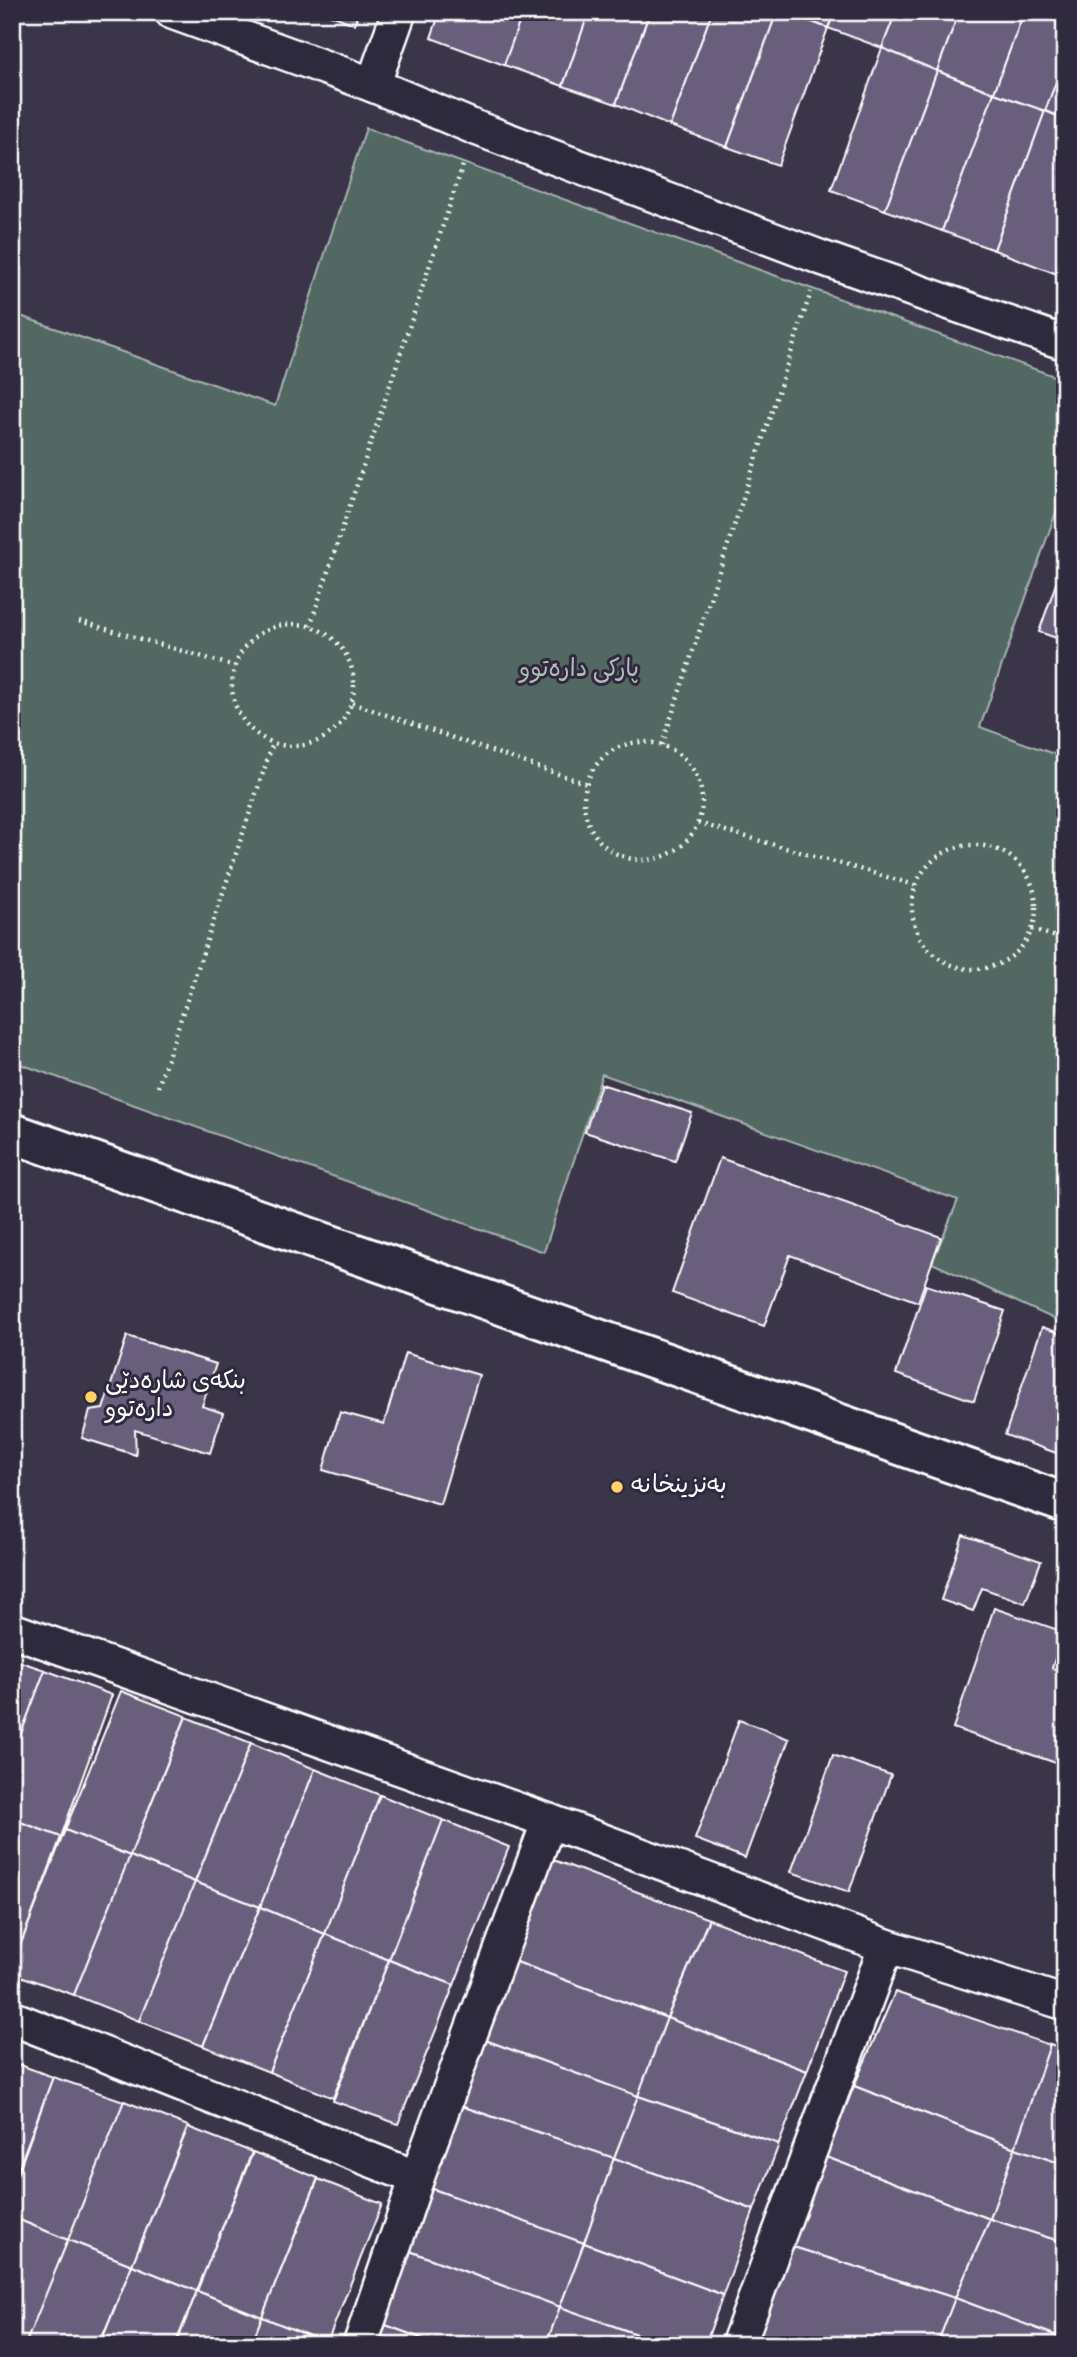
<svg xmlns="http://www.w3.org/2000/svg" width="1077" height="2357" viewBox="0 0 1077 2357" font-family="Dekko,'Playpen Sans Arabic',sans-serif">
	<rect width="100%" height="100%" fill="#3b354a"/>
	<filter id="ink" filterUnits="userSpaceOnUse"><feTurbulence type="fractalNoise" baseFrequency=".0143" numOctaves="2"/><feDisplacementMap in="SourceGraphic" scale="14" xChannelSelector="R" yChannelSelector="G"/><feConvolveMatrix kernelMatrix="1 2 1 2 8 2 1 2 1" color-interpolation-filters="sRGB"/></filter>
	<g filter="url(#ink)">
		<path fill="#536863" stroke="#a9b4b1" stroke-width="2" d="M366 128 1065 380V487L980 727 1065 758V1324L932 1263 958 1200 602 1074 544 1252 12 1061V313L275 406Z"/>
		<g fill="#695f7d" stroke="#fff" stroke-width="2">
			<path d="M323 12H359L354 24Z"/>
			<path d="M440 12H523L504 65 431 38Z"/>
			<path d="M523 12H589L563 86 504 65Z"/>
			<path d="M589 12H650L616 104 563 86Z"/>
			<path d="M650 12H712L670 126 616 104Z"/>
			<path d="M712 12H777L727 147 670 126Z"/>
			<path d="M777 12H786L828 28 778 165 727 147Z"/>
			<path d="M786 12H835L828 28Z"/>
			<path d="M835 12H896L882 48 828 28Z"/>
			<path d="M896 12H959L937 71 882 48Z"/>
			<path d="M959 12H1024L994 93 937 71Z"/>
			<path d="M1024 12H1065V59L1045 111 994 93Z"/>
			<path d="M882 48 937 71 885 210 831 190Z"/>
			<path d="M1065 59V119L1045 111Z"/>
			<path d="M937 71 994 93 942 231 885 210Z"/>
			<path d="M994 93 1045 111 994 250 942 231Z"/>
			<path d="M1045 111 1065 119V277L994 250Z"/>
			<path d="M1065 558V641L1039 632Z"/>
			<path d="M601 1084 692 1113 675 1161 585 1132Z"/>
			<path d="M720 1158 941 1237 918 1302 790 1255 764 1326 672 1293Z"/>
			<path d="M926 1285 1005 1311 974 1401 896 1374Z"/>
			<path d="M1042 1327 1065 1335V1456L1005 1435Z"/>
			<path d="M127 1336 216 1364 202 1406 223 1413 210 1453 135 1430 136 1455 82 1438 90 1411 103 1409Z"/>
			<path d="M405 1353 479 1375 440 1504 323 1470 340 1412 384 1424Z"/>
			<path d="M963 1535 1041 1561 1025 1603 982 1588 973 1611 941 1600Z"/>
			<path d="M994 1608 1064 1632 1052 1668 1065 1673V1766L953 1728Z"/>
			<path d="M12 1659 45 1670 12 1758Z"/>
			<path d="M45 1670 112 1695 61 1837 12 1819V1758Z"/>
			<path d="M121 1691 186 1716 130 1856 65 1830Z"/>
			<path d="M186 1717 251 1743 195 1882 130 1856Z"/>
			<path d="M739 1720 789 1739 745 1858 695 1839Z"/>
			<path d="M251 1743 315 1769 260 1907 195 1882Z"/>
			<path d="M833 1755 891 1775 849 1892 791 1872Z"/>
			<path d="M315 1769 380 1795 325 1934 260 1907Z"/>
			<path d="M380 1795 443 1820 389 1960 325 1934Z"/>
			<path d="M12 1819 61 1837 12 1967Z"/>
			<path d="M443 1820 509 1847 454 1985 389 1960Z"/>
			<path d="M65 1830 130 1856 74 1995 12 1973V1967Z"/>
			<path d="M130 1856 195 1882 139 2021 74 1995Z"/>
			<path d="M551 1859 709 1919 667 2018 511 1960Z"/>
			<path d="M195 1882 260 1907 203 2046 139 2021Z"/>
			<path d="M260 1907 325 1934 269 2072 203 2046Z"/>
			<path d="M709 1919 844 1971 807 2071 667 2018Z"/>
			<path d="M325 1934 389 1960 333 2098 269 2072Z"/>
			<path d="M389 1960 454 1985 398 2124 333 2101Z"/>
			<path d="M511 1960 667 2018 638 2096 482 2039Z"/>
			<path d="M895 1992 1050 2045 1015 2148 854 2086Z"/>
			<path d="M667 2018 807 2071 779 2144 638 2096Z"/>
			<path d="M482 2039 638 2096 614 2158 458 2105Z"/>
			<path d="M1050 2045 1065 2050V2165L1015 2148Z"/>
			<path d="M12 2062 53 2077 12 2185Z"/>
			<path d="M53 2077 124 2101 68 2240 12 2217V2189Z"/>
			<path d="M854 2086 1015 2148 990 2219 826 2157Z"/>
			<path d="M638 2096 779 2144 754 2210 614 2158Z"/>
			<path d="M124 2101 188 2126 132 2265 68 2240Z"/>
			<path d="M458 2105 614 2158 584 2243 430 2188Z"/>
			<path d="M188 2127 252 2152 197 2291 132 2265Z"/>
			<path d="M1015 2148 1065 2165V2243L990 2219Z"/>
			<path d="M253 2152 318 2178 262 2317 197 2291Z"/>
			<path d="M826 2157 990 2219 955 2298 790 2246Z"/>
			<path d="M614 2158 754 2210 723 2295 584 2243Z"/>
			<path d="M318 2179 382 2204 327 2343 262 2317Z"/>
			<path d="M430 2188 584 2243 560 2307 407 2250Z"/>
			<path d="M12 2217 68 2240 26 2345H12Z"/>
			<path d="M990 2219 1065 2243V2339L955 2298Z"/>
			<path d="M68 2240 132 2265 99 2345H25Z"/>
			<path d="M584 2243 723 2295 705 2345H667L560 2307Z"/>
			<path d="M790 2246 955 2298 937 2345H789L758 2333Z"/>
			<path d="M407 2250 560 2307 546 2345H439L380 2323Z"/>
			<path d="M132 2265 197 2291 175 2345H100Z"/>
			<path d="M197 2291 262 2317 251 2345H176Z"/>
			<path d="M955 2298 1065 2339V2345H937Z"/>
			<path d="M560 2307 667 2345H546Z"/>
			<path d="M262 2317 327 2343 326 2345H251Z"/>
			<path d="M380 2323 439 2345H372Z"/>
			<path d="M758 2333 789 2345H754Z"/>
		</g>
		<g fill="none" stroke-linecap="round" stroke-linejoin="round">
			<g stroke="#fff" stroke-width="38">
				<g id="street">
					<path d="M172 12 373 85 476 128 822 258 1065 343"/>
					<path d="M373 85 399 12"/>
					<path d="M12 1630 549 1821 886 1946 1065 2003"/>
					<path d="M12 2018 417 2178"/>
					<path d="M360 2345 417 2178 549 1821"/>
					<path d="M738 2345 886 1946"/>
				</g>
			</g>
			<g stroke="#fff" stroke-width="44">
				<path id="secondary" d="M12 1133 1065 1503"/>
			</g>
			<g stroke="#fff" stroke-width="4.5" stroke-dasharray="2 5" stroke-linecap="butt">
				<path d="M79 621 234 666"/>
				<circle cx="293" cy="685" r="61"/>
				<path d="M310 626 464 162"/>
				<path d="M352 703 587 784"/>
				<circle cx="643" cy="801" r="59"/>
				<path d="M662 745 811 292"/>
				<path d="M698 823 915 885"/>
				<circle cx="974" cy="907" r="62"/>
				<path d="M1032 929 1065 940"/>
				<path d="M158 1087 273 743"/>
			</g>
			<use href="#street" stroke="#2f2a3d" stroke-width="33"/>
			<use href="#secondary" stroke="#2f2a3d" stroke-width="38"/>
		</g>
	</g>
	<g fill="#ffd166" stroke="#2f2a3d" stroke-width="2.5">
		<circle cx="91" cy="1397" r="7"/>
		<circle cx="617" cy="1487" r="7"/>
	</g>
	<g text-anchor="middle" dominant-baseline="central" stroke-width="6" stroke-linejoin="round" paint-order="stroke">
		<g font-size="24" fill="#b2bbb9" stroke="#2f2a3d">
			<text x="579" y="671">پارکی دارەتوو</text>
		</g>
		<g font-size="24" fill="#fff" stroke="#2f2a3d" text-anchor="start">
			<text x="105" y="1383">بنکەی شارەدێی<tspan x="105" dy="28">دارەتوو</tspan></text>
			<text x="631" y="1487">بەنزینخانە</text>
		</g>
	</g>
	<rect width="1077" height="2357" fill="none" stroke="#2f2a3d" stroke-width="42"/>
	<rect x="21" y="21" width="1035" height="2315" fill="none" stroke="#fff" stroke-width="2.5" filter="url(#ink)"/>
</svg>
